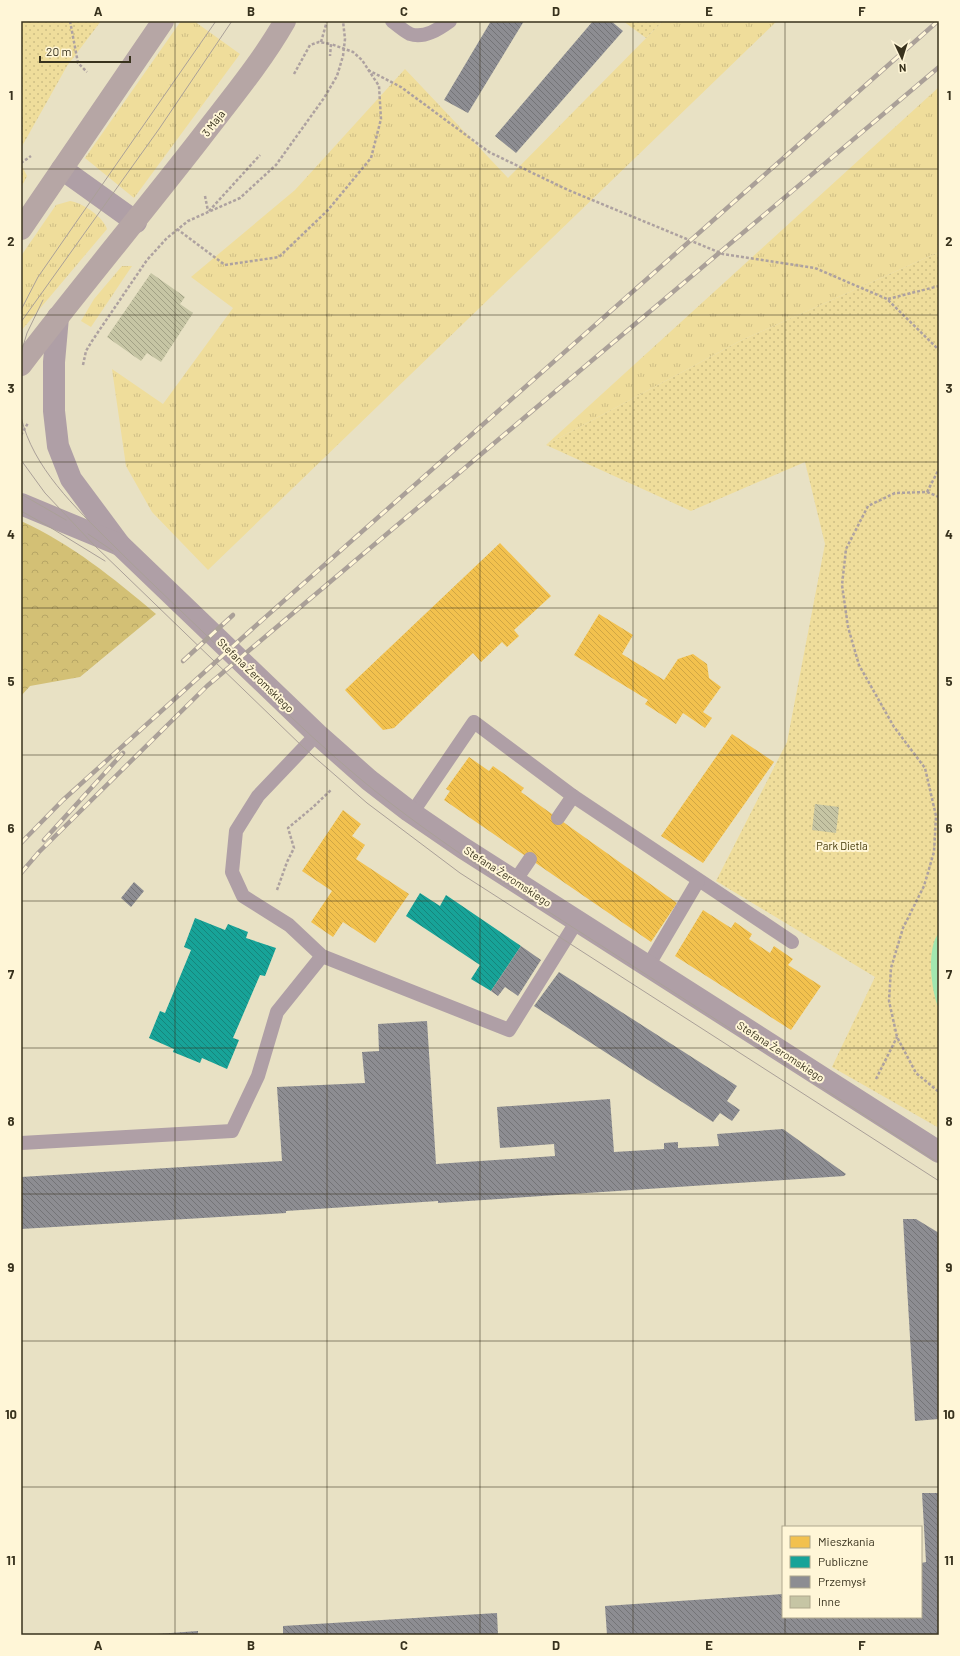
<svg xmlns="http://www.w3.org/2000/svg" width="960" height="1656" viewBox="0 0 960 1656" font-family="Barlow,sans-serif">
	<defs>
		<pattern id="grass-tufts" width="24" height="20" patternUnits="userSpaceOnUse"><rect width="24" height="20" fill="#efdd9b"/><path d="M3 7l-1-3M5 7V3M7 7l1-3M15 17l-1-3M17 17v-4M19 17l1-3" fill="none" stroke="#cebe85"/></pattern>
		<pattern id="forest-crowns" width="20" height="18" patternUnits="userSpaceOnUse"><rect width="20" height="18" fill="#d3c075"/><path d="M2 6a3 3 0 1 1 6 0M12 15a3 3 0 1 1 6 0" fill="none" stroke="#b6a565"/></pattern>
		<pattern id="park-dots" width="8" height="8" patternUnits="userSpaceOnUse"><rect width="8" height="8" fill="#efdd9b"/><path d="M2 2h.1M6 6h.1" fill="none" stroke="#cebe85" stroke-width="1.8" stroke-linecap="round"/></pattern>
		<pattern id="homes-back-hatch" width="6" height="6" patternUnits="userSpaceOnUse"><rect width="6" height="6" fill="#f2c14e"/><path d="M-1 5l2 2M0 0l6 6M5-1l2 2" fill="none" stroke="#d0a644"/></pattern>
		<pattern id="public-back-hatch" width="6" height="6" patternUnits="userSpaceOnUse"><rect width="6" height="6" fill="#17a398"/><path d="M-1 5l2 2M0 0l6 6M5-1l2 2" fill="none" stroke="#16857b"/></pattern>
		<pattern id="industry-back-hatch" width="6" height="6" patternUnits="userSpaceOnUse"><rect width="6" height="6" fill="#8d8d92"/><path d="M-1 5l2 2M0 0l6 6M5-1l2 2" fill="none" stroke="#747477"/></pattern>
		<pattern id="building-back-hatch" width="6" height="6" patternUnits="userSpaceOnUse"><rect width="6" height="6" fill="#c6c5a4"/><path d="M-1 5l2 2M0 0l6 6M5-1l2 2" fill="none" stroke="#a2a185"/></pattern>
	</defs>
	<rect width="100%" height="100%" fill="#e8e1c4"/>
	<g fill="url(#grass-tufts)">
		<path d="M181 21H194L240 54 134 198 85 158Z"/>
		<path d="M663 21H777L208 570 152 512 126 466 112 369 163 404 233 308 191 277 295 190 405 69 508 178Z"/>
		<path d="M939 87V252L740 341 546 445Z"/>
		<path d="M70 201C83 203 103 217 107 229L21 331V256L56 205Z"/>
		<path d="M122 266H132L91 327 81 321 94 299Z"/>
	</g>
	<path fill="url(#forest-crowns)" d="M21 521C73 545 112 577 156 614L80 677 30 686 21 696Z"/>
	<g fill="url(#park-dots)">
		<path d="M21 21H101L67 66 21 148Z"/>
		<path d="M623 21H663L646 38Z"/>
		<path d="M21 164 27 176 21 188Z"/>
		<path d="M939 252V1128L832 1067 875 977 716 881 787 742 825 544 805 462 691 511 546 445 740 341Z"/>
	</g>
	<path fill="#a2e7b0" d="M939 933V1009C931 992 926 947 939 933Z"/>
	<g fill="url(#homes-back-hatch)">
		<path d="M500 543 551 596 514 630 519 636 507 647 502 642 481 662 473 653 394 728 383 730 345 690Z"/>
		<path d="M599 614 633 635 622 654 664 680 678 659 693 654 707 664 709 678 721 687 703 712 712 718 705 728 683 713 676 724 645 704 648 700 574 655Z"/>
		<path d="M732 734 774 762 703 863 661 836Z"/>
		<path d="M469 757 489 771 493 766 524 788 521 792 677 903 651 942 444 800 450 791 446 789Z"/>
		<path d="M343 810 361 824 352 836 365 845 356 859 409 894 375 943 343 922 333 937 311 922 332 891 302 871Z"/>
		<path d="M703 910 731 928 735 922 752 934 749 939 770 953 774 946 793 959 788 965 821 986 791 1030 675 956Z"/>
	</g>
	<g fill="url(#public-back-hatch)">
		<path d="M420 893 440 906 446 895 521 946 491 991 471 979 480 965 406 916Z"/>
		<path d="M195 918 225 930 228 924 248 932 246 938 276 948 265 976 260 975 233 1038 239 1040 227 1069 202 1058 200 1063 173 1052 174 1049 149 1038 160 1011 165 1013 191 950 184 947Z"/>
	</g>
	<g fill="url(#industry-back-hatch)">
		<path d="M491 21H524L468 113 444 100Z"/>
		<path d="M593 21H611L623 31 516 153 495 136Z"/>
		<path d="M134 882 144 891 131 907 121 898Z"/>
		<path d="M521 946 541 960 518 996 505 987 498 996 491 991Z"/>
		<path d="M559 972 737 1086 727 1101 740 1110 732 1121 720 1113 713 1122 534 1006Z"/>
		<path d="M427 1021 436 1164 555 1156 554 1144 500 1148 497 1107 610 1099 614 1152 664 1149V1143L678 1142V1148L719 1146 717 1134 783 1129 846 1174 844 1176 438 1203V1201L286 1211V1213L21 1229V1177L282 1161 277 1087 365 1083 362 1052 379 1051 378 1024Z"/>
		<path d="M903 1219H916L939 1233V1419L915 1421Z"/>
		<path d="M922 1493H939V1635H607L605 1606 783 1594V1617H921V1563L926 1562Z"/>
		<path d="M497 1613 498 1635H283V1626Z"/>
		<path d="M198 1631V1635H157V1634Z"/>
	</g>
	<g fill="url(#building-back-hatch)">
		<path d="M151 273 185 297 180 304 193 313 161 362 147 353 141 361 107 337Z"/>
		<path d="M815 804 839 807 836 833 812 830Z"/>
	</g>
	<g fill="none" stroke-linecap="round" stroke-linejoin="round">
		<g stroke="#ada1a0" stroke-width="2.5" stroke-dasharray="3 2" stroke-linecap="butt">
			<path d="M70 21 78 63 87 72"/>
			<path d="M321 42 327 21"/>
			<path d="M368 70 401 87 489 152 568 190 723 254 815 268 887 299 939 350"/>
			<path d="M294 74 310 45 319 42 331 44 330 56"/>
			<path d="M21 163 31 156"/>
			<path d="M205 196 208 211"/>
			<path d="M209 211 260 155"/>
			<path d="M177 229 225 265 279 257 328 210 371 158 381 119 379 86 362 60 353 52 331 44"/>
			<path d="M888 299 939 286"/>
			<path d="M83 365 86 351 92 341 147 260 167 238 188 221 240 198 276 165 324 98 337 76 343 56 345 39 343 21"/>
			<path d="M21 435 28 423"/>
			<path d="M927 492 939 469"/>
			<path d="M939 497 927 492 895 493 868 506 846 549 842 585 848 627 859 665 894 727 925 768 936 816 934 852 924 886 903 928 891 968 889 1001 897 1037 916 1073 939 1092"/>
			<path d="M277 890 287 862 294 848 288 828 312 808 331 790"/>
			<path d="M876 1079 897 1037"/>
		</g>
		<g stroke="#af9fa6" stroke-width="14">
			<path d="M392 21C397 25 404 31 410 34 424 39 439 29 450 21"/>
			<path d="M317 734 258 796 236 831 232 872 243 896 289 925 322 956 509 1030 577 921"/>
			<path d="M412 813 474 722 573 796 792 942"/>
			<path d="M558 818 573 796"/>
			<path d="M515 881 530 859"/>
			<path d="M648 966 698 881"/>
			<path d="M21 1143 232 1131 258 1076 277 1012 322 956"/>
		</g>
		<g stroke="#af9fa6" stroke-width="22">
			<path d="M58 317 54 362V411L58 446 71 479 120 545 317 734 369 780 409 811 463 848 939 1152"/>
			<path d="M21 504 120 545"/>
		</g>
		<path stroke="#af9fa6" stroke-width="22" d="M62 169 136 222"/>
		<g stroke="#b6a6a5" stroke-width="22">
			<path d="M21 229 163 21"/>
			<path d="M21 365C79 289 141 215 200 139 229 101 261 63 285 21"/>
		</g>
		<g stroke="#aaa098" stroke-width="1">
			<path d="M21 310 38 277 216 21"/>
			<path d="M21 322 159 129 232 21"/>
			<path d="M21 353 27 333 43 300"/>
			<path d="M21 417C33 468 75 507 111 543 134 566 157 588 180 610 239 666 296 725 358 777 401 813 447 845 493 876L939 1163"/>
			<path d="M21 460 45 493 94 545 304 748 367 803 460 873 939 1181"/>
			<path d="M21 494 66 520"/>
			<path d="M21 511 48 526 105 561"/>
			<path d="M88 534 113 551"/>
		</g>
		<g stroke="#aaa098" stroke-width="4.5">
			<g id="rail">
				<path d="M183 661 233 615"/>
				<path d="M44 840 123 753"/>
				<path d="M21 843 63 800 251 630 938 21"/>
				<path d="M21 873 39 852 207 686 939 67"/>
			</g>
		</g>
		<use href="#rail" stroke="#fff6d7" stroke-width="3" stroke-dasharray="9" stroke-linecap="butt"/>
	</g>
	<path fill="none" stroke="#38321d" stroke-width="1" stroke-opacity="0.55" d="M175 21V1635M327 21V1635M480 21V1635M633 21V1635M785 21V1527M21 169H939M21 315H939M21 462H939M21 608H939M21 755H939M21 901H939M21 1048H939M21 1194H939M21 1341H939M21 1487H939M785 1617V1635"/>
	<g text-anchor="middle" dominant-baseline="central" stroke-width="4" stroke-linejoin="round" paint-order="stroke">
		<g font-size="11" fill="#38321d" stroke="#fff6d7">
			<text transform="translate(213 123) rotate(-52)">3 Maja</text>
			<text transform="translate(256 675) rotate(44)">Stefana Żeromskiego</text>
			<text transform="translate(508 876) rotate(33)">Stefana Żeromskiego</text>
			<text transform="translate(781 1051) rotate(33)">Stefana Żeromskiego</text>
		</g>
		<g font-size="11" fill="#423606" stroke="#fff6d7">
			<text x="842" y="845">Park Dietla</text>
		</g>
	</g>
	<rect width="960" height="1656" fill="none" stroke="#fff6d7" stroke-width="44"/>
	<rect x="782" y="1526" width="140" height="92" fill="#fff6d7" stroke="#afa88d"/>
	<rect x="790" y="1536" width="20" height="12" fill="#f2c14e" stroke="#afa88d"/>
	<text x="818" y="1546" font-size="12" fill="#38321d">Mieszkania</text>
	<rect x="790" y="1556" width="20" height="12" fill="#17a398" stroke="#afa88d"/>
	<text x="818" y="1566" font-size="12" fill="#38321d">Publiczne</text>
	<rect x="790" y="1576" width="20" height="12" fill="#8d8d92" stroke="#afa88d"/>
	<text x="818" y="1586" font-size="12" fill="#38321d">Przemysł</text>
	<rect x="790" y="1596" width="20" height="12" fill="#c6c5a4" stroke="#afa88d"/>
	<text x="818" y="1606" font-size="12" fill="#38321d">Inne</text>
	<g transform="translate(902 58) rotate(176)" stroke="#fff6d7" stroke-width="3" paint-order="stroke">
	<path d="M0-3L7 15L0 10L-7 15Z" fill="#38321d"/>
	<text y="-6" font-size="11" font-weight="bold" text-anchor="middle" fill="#38321d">N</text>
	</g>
	<path d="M40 56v6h90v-6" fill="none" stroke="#38321d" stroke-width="2"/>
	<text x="46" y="56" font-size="12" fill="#38321d" stroke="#fff6d7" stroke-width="3" paint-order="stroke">20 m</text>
	<rect x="22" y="22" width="916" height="1612" fill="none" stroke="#38321d" stroke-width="1.5"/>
	<g font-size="13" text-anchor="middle" font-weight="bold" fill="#38321d">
		<text x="98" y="16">A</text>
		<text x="251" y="16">B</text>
		<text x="404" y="16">C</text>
		<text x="556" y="16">D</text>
		<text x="709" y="16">E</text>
		<text x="862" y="16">F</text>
		<text x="11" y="100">1</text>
		<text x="949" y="100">1</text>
		<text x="11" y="246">2</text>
		<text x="949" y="246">2</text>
		<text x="11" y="393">3</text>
		<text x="949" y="393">3</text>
		<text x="11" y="539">4</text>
		<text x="949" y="539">4</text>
		<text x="11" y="686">5</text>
		<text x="949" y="686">5</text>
		<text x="11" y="833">6</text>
		<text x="949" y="833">6</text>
		<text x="11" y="979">7</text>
		<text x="949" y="979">7</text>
		<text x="11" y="1126">8</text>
		<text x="949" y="1126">8</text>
		<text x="11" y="1272">9</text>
		<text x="949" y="1272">9</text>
		<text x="11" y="1419">10</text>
		<text x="949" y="1419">10</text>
		<text x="11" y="1565">11</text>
		<text x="949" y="1565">11</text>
		<text x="98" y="1650">A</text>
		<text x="251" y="1650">B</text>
		<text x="404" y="1650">C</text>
		<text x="556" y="1650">D</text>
		<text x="709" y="1650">E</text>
		<text x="862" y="1650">F</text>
	</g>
</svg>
